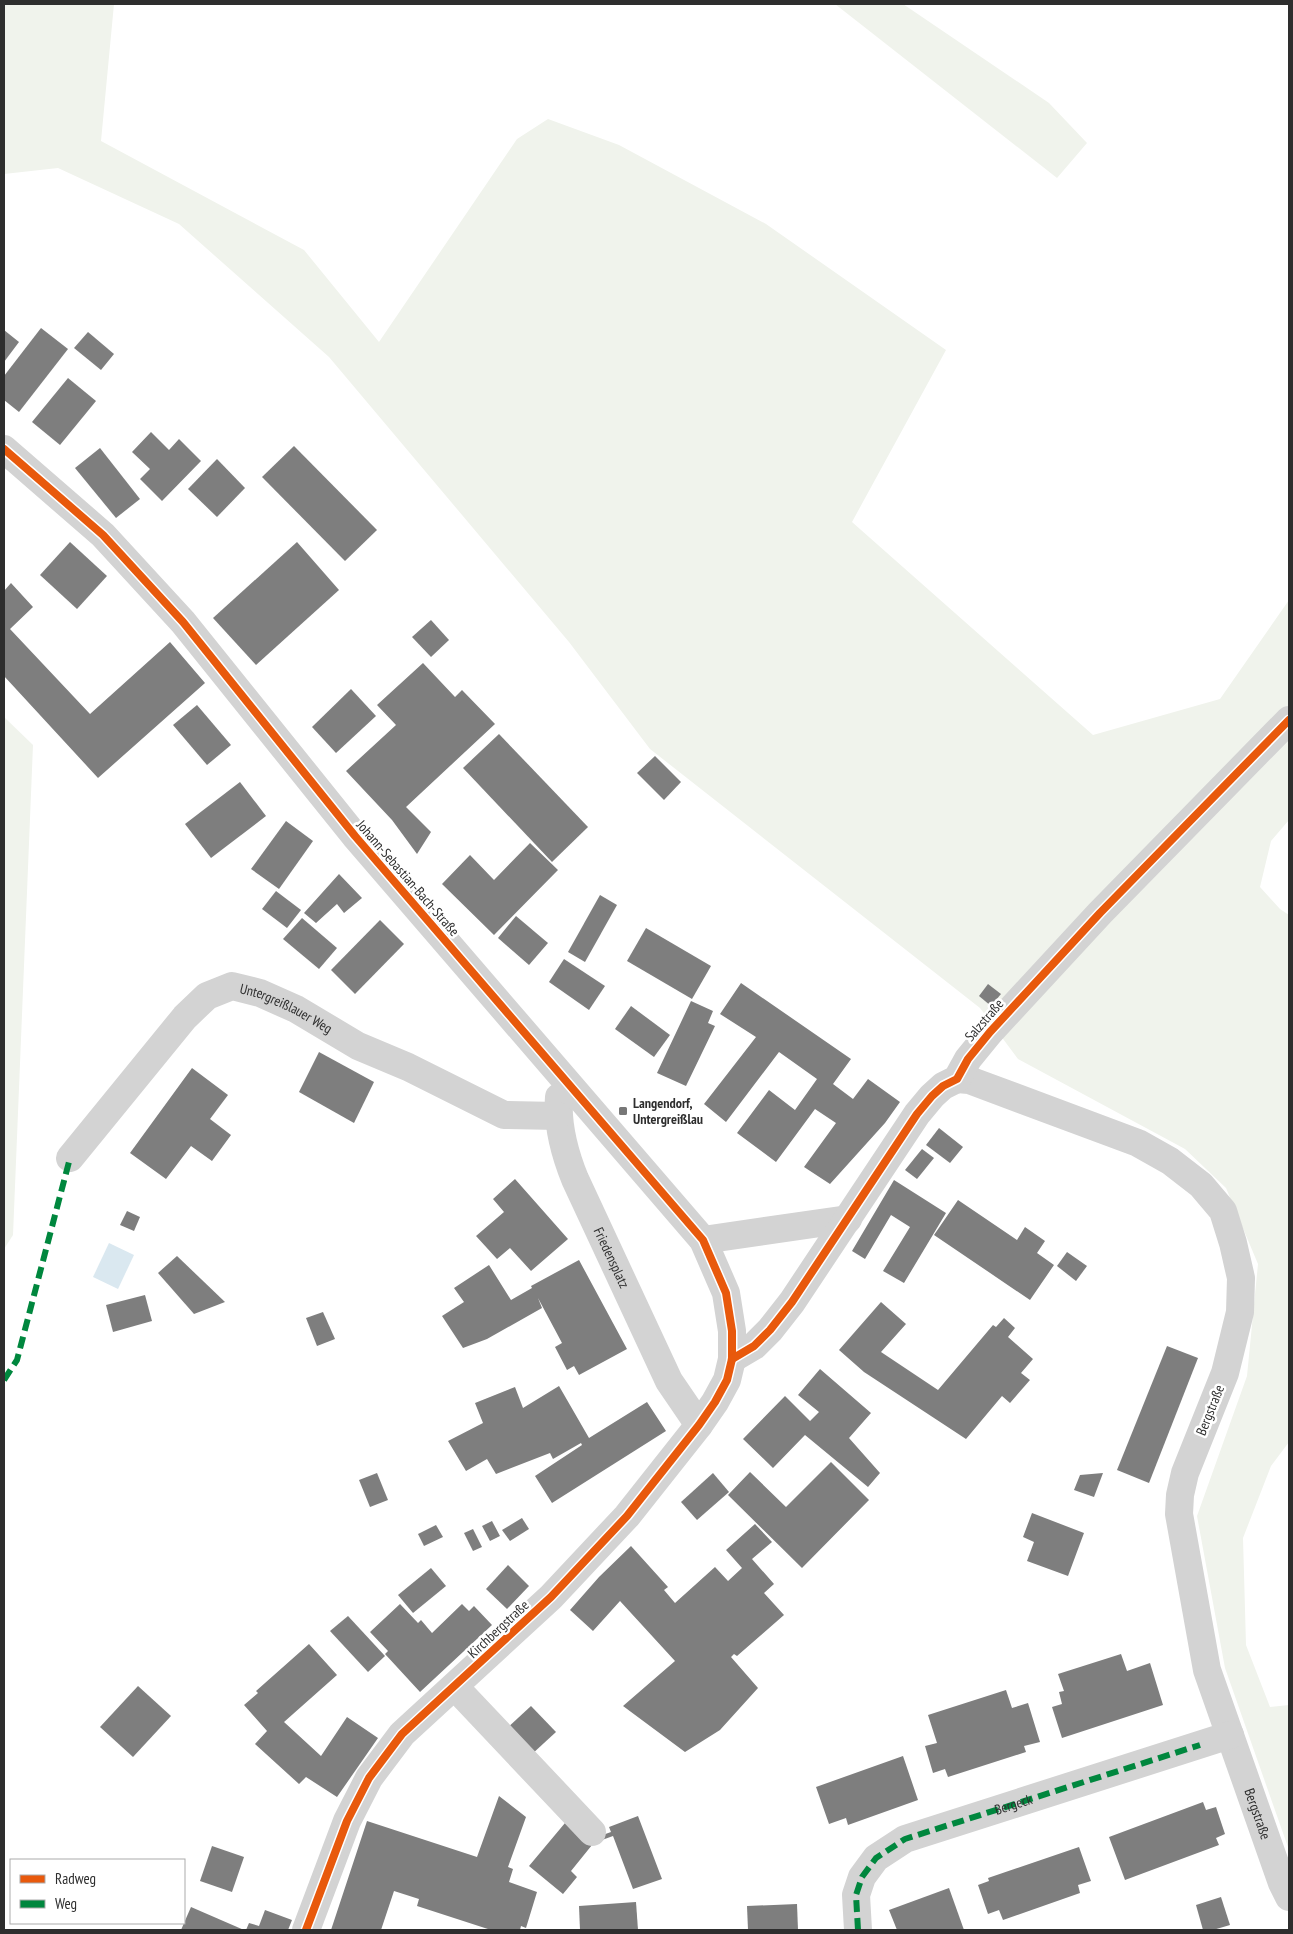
<svg xmlns="http://www.w3.org/2000/svg" width="1293" height="1934" viewBox="0 0 1293 1934" font-family="'PT Sans Narrow',sans-serif">
	<rect width="100%" height="100%" fill="#fff"/>
	<g fill="#f0f3ec">
		<path d="M4 4H114L101 141 304 250 379 342 517 139 548 119 619 145 766 224 946 350 852 522 1093 735 1220 699 1289 600V820L1271 841 1260 887 1280 909 1289 915V1442L1271 1466 1243 1538 1246 1645 1270 1707 1289 1705V1850L1225 1668 1197 1516 1247 1376 1258 1264 1226 1188 1185 1149 1018 1059 980 1008 650 749 569 642 329 357 179 224 58 168 4 174Z"/>
		<path d="M835 4H903L1049 103 1087 143 1057 178Z"/>
		<path d="M4 717 33 745 13 1235 4 1249Z"/>
	</g>
	<path fill="#dae8f0" d="M109 1243 134 1255 118 1289 93 1277Z"/>
	<g fill="#7e7e7e">
		<path d="M41 328 68 349 19 412 4 400V376Z"/>
		<path d="M4 330 19 342 4 362Z"/>
		<path d="M88 332 114 354 101 370 74 348Z"/>
		<path d="M68 378 96 401 60 445 32 422Z"/>
		<path d="M151 432 169 450 179 439 201 461 162 501 140 479 150 469 132 452Z"/>
		<path d="M294 446 377 530 345 561 262 477Z"/>
		<path d="M100 448 140 499 116 518 75 468Z"/>
		<path d="M217 459 245 488 217 517 188 489Z"/>
		<path d="M70 542 107 576 77 609 40 575Z"/>
		<path d="M297 542 339 590 256 665 213 618Z"/>
		<path d="M11 583 33 607 10 629 90 714 170 642 205 683 98 778 4 676V591Z"/>
		<path d="M431 620 449 640 431 657 412 637Z"/>
		<path d="M423 663 455 697 462 690 495 724 406 807 431 832 417 854 392 820 346 771 396 725 377 705Z"/>
		<path d="M351 689 376 716 336 753 312 727Z"/>
		<path d="M197 705 231 745 207 765 173 725Z"/>
		<path d="M499 734 588 827 552 862 463 768Z"/>
		<path d="M655 756 681 782 664 800 637 773Z"/>
		<path d="M240 782 266 816 211 858 185 824Z"/>
		<path d="M286 821 313 841 279 889 251 869Z"/>
		<path d="M530 843 558 870 494 935 442 884 470 855 494 880Z"/>
		<path d="M339 874 362 898 344 913 337 904 316 923 304 913Z"/>
		<path d="M276 891 301 910 287 928 262 909Z"/>
		<path d="M600 895 617 905 585 962 568 952Z"/>
		<path d="M516 916 548 943 529 965 498 938Z"/>
		<path d="M302 918 337 948 319 969 283 939Z"/>
		<path d="M380 920 404 944 355 994 331 970Z"/>
		<path d="M646 928 711 966 692 999 627 961Z"/>
		<path d="M564 959 605 986 589 1010 549 982Z"/>
		<path d="M741 983 851 1059 833 1084 853 1099 868 1079 900 1102 885 1123 830 1184 804 1167 836 1123 815 1109 776 1162 737 1133 769 1090 795 1110 817 1079 779 1052 726 1122 704 1104 756 1037 720 1014Z"/>
		<path d="M988 984 1001 994 991 1006 979 996Z"/>
		<path d="M691 1001 713 1011 708 1023 715 1026 686 1086 657 1073Z"/>
		<path d="M631 1006 670 1035 654 1057 615 1029Z"/>
		<path d="M319 1052 374 1082 354 1123 299 1092Z"/>
		<path d="M192 1068 228 1095 210 1119 231 1135 212 1161 191 1146 166 1179 130 1153Z"/>
		<path d="M939 1128 963 1147 950 1163 926 1145Z"/>
		<path d="M922 1149 934 1158 917 1179 905 1170Z"/>
		<path d="M515 1179 568 1239 531 1271 510 1248 497 1259 476 1236 504 1212 493 1199Z"/>
		<path d="M894 1180 946 1213 904 1283 883 1271 910 1227 891 1215 865 1259 852 1251Z"/>
		<path d="M958 1200 1017 1240 1025 1227 1045 1241 1037 1253 1054 1265 1030 1300 934 1235Z"/>
		<path d="M127 1211 140 1217 134 1231 120 1225Z"/>
		<path d="M1067 1252 1087 1266 1076 1281 1057 1266Z"/>
		<path d="M177 1256 225 1302 194 1314 158 1273Z"/>
		<path d="M579 1260 627 1349 579 1375 574 1366 567 1370 555 1347 562 1343 538 1298 542 1308 487 1339 463 1348 442 1316 464 1302 454 1288 489 1265 511 1300 532 1288 531 1286Z"/>
		<path d="M145 1295 152 1321 113 1332 106 1305Z"/>
		<path d="M881 1302 906 1324 881 1352 938 1390 993 1325 996 1327 1004 1318 1015 1328 1008 1337 1033 1359 1021 1373 1030 1380 1010 1403 1002 1396 966 1439 864 1372 839 1350Z"/>
		<path d="M323 1312 335 1339 317 1346 306 1318Z"/>
		<path d="M1167 1346 1198 1358 1149 1483 1117 1470Z"/>
		<path d="M820 1369 871 1413 849 1438 880 1473 868 1487 805 1435 773 1468 743 1439 785 1396 810 1421 819 1412 798 1395Z"/>
		<path d="M559 1386 589 1438 647 1402 666 1431 552 1503 535 1476 582 1445 581 1443 553 1459 550 1453 496 1474 487 1459 466 1471 448 1441 483 1423 475 1403 515 1387 523 1408Z"/>
		<path d="M831 1462 869 1500 802 1568 728 1495 750 1472 786 1507Z"/>
		<path d="M377 1473 388 1500 370 1507 359 1480Z"/>
		<path d="M713 1473 729 1492 697 1520 681 1502Z"/>
		<path d="M1103 1473 1094 1497 1074 1490 1080 1475Z"/>
		<path d="M1032 1513 1084 1533 1068 1576 1027 1561 1034 1542 1023 1537Z"/>
		<path d="M522 1518 529 1529 510 1541 502 1530Z"/>
		<path d="M492 1521 500 1536 490 1541 482 1526Z"/>
		<path d="M755 1524 772 1542 752 1559 774 1584 764 1593 784 1615 737 1656 734 1654 731 1657 758 1688 720 1730 685 1752 623 1706 675 1661 620 1601 593 1631 570 1610 599 1577 631 1546 668 1587 664 1590 675 1603 715 1567 728 1581 742 1568 726 1550Z"/>
		<path d="M436 1525 443 1537 424 1546 418 1534Z"/>
		<path d="M473 1529 482 1547 473 1551 464 1533Z"/>
		<path d="M508 1565 529 1586 507 1609 486 1589Z"/>
		<path d="M431 1568 446 1586 413 1613 398 1595Z"/>
		<path d="M400 1604 418 1623 421 1620 432 1633 462 1604 469 1611 474 1606 492 1625 420 1692 385 1654 388 1651 370 1632Z"/>
		<path d="M348 1616 385 1656 368 1672 330 1631Z"/>
		<path d="M309 1644 337 1675 284 1722 321 1756 347 1717 378 1738 337 1797 306 1777 299 1784 255 1744 267 1731 244 1705 258 1693 256 1691Z"/>
		<path d="M1121 1654 1127 1671 1150 1663 1163 1705 1062 1738 1052 1707 1062 1704 1059 1692 1064 1691 1058 1674Z"/>
		<path d="M138 1686 171 1716 133 1757 100 1727Z"/>
		<path d="M1006 1690 1012 1708 1028 1703 1040 1742 1024 1746 1026 1752 948 1777 945 1769 933 1773 925 1746 937 1743 928 1715Z"/>
		<path d="M531 1706 556 1732 531 1755 506 1729Z"/>
		<path d="M903 1756 918 1800 848 1825 846 1818 829 1824 816 1787Z"/>
		<path d="M499 1796 526 1817 508 1867 513 1869 509 1882 537 1892 526 1928 521 1926 520 1930H491L417 1906 419 1899 394 1891 381 1930H331L367 1821 477 1857Z"/>
		<path d="M1203 1802 1206 1810 1216 1807 1225 1834 1216 1838 1219 1845 1125 1880 1109 1837Z"/>
		<path d="M638 1816 662 1879 633 1889 613 1836 591 1844 592 1845 571 1871 577 1877 563 1894 529 1866 565 1823 586 1841 611 1832 609 1827Z"/>
		<path d="M212 1846 244 1857 232 1892 200 1881Z"/>
		<path d="M1079 1847 1091 1881 1078 1885 1080 1893 1003 1920 999 1910 988 1914 978 1885 989 1881 988 1878Z"/>
		<path d="M949 1888 964 1930H897L889 1910Z"/>
		<path d="M1221 1897 1230 1925 1213 1930H1203L1196 1905Z"/>
		<path d="M636 1902 638 1930H580L579 1906Z"/>
		<path d="M797 1904 798 1930H748L747 1906Z"/>
		<path d="M191 1907 244 1930H181Z"/>
		<path d="M265 1910 292 1920 288 1930H246L249 1923 259 1926Z"/>
	</g>
	<g fill="none" stroke-linecap="round" stroke-linejoin="round">
		<g stroke="#d3d3d3" stroke-width="28">
			<path d="M4 449 103 535 183 622 355 836 703 1240 726 1293 732 1331V1359L727 1380 715 1402 699 1425 627 1516 551 1597 402 1734 369 1778 347 1821 306 1930"/>
			<path id="s1" d="M957 1079 969 1080 1138 1143 1170 1161 1201 1185 1223 1211 1233 1243 1241 1278 1240 1312 1225 1373 1185 1473 1180 1495 1179 1514 1207 1670 1282 1883 1289 1897"/>
			<path id="s2" d="M559 1097C557 1126 564 1152 575 1179L669 1381 699 1425"/>
			<path id="s3" d="M70 1158 185 1017 207 996 232 986 260 993 296 1009 358 1046 408 1067 504 1115 558 1116"/>
			<path d="M703 1240 848 1219"/>
			<path d="M732 1359 754 1346 770 1330 792 1302 917 1114 932 1096 943 1086 957 1079 968 1059 990 1032 1100 913 1289 720"/>
			<path d="M455 1687 592 1832"/>
			<path id="s4" d="M858 1930 856 1895 862 1877 876 1858 905 1839 1230 1735"/>
		</g>
		<g stroke="#00873e" stroke-width="6" stroke-dasharray="12 6" stroke-linecap="butt">
			<path d="M4 1380 17 1360 70 1158"/>
			<path d="M858 1930 856 1895 862 1877 876 1858 905 1839 1200 1745"/>
		</g>
		<g stroke="#fff" stroke-width="11">
			<g id="cycleway">
				<path d="M4 449 103 535 183 622 355 836 703 1240 726 1293 732 1331V1359L727 1380 715 1402 699 1425 627 1516 551 1597 402 1734 369 1778 347 1821 306 1930"/>
				<path d="M732 1359 754 1346 770 1330 792 1302 917 1114 932 1096 943 1086 957 1079 968 1059 990 1032 1100 913 1289 720"/>
			</g>
		</g>
		<use href="#cycleway" stroke="#e8590c" stroke-width="8"/>
	</g>
	<rect fill="#777" stroke="#fff" stroke-width="2" x="618" y="1106" width="10" height="10" rx="2.5"/>
	<g text-anchor="middle" dominant-baseline="central" stroke-width="5" stroke-linejoin="round" paint-order="stroke">
		<g font-size="14" fill="#2e2e2e" stroke="#fff">
			<text transform="translate(408 878) rotate(49)">Johann-Sebastian-Bach-Straße</text>
			<text stroke="none"><textPath href="#s3" startOffset="298">Untergreißlauer Weg</textPath></text>
			<text transform="translate(984 1020) rotate(-49)">Salzstraße</text>
			<text stroke="none"><textPath href="#s2" startOffset="171">Friedensplatz</textPath></text>
			<text transform="translate(1210 1410) rotate(-68)">Bergstraße</text>
			<text transform="translate(498 1629) rotate(-43)">Kirchbergstraße</text>
			<text stroke="none"><textPath href="#s4" startOffset="226">Bergeck</textPath></text>
			<text stroke="none"><textPath href="#s1" startOffset="929">Bergstraße</textPath></text>
		</g>
		<g font-size="14" font-weight="bold" fill="#2e2e2e" stroke="#fff" text-anchor="start">
			<text x="633" y="1103">Langendorf,<tspan x="633" dy="16">Untergreißlau</tspan></text>
		</g>
	</g>
	<rect width="1293" height="1934" fill="none" stroke="#2e2e2e" stroke-width="10"/>
	<rect x="10" y="1859" width="175" height="65" fill="#ffffff" stroke="#ababab"/>
	<rect x="20" y="1875" width="25" height="8" fill="#e8590c" stroke="#ababab"/>
	<text x="55" y="1884" font-size="15" fill="#2e2e2e">Radweg</text>
	<rect x="20" y="1900" width="25" height="8" fill="#00873e" stroke="#ababab"/>
	<text x="55" y="1909" font-size="15" fill="#2e2e2e">Weg</text>
</svg>
